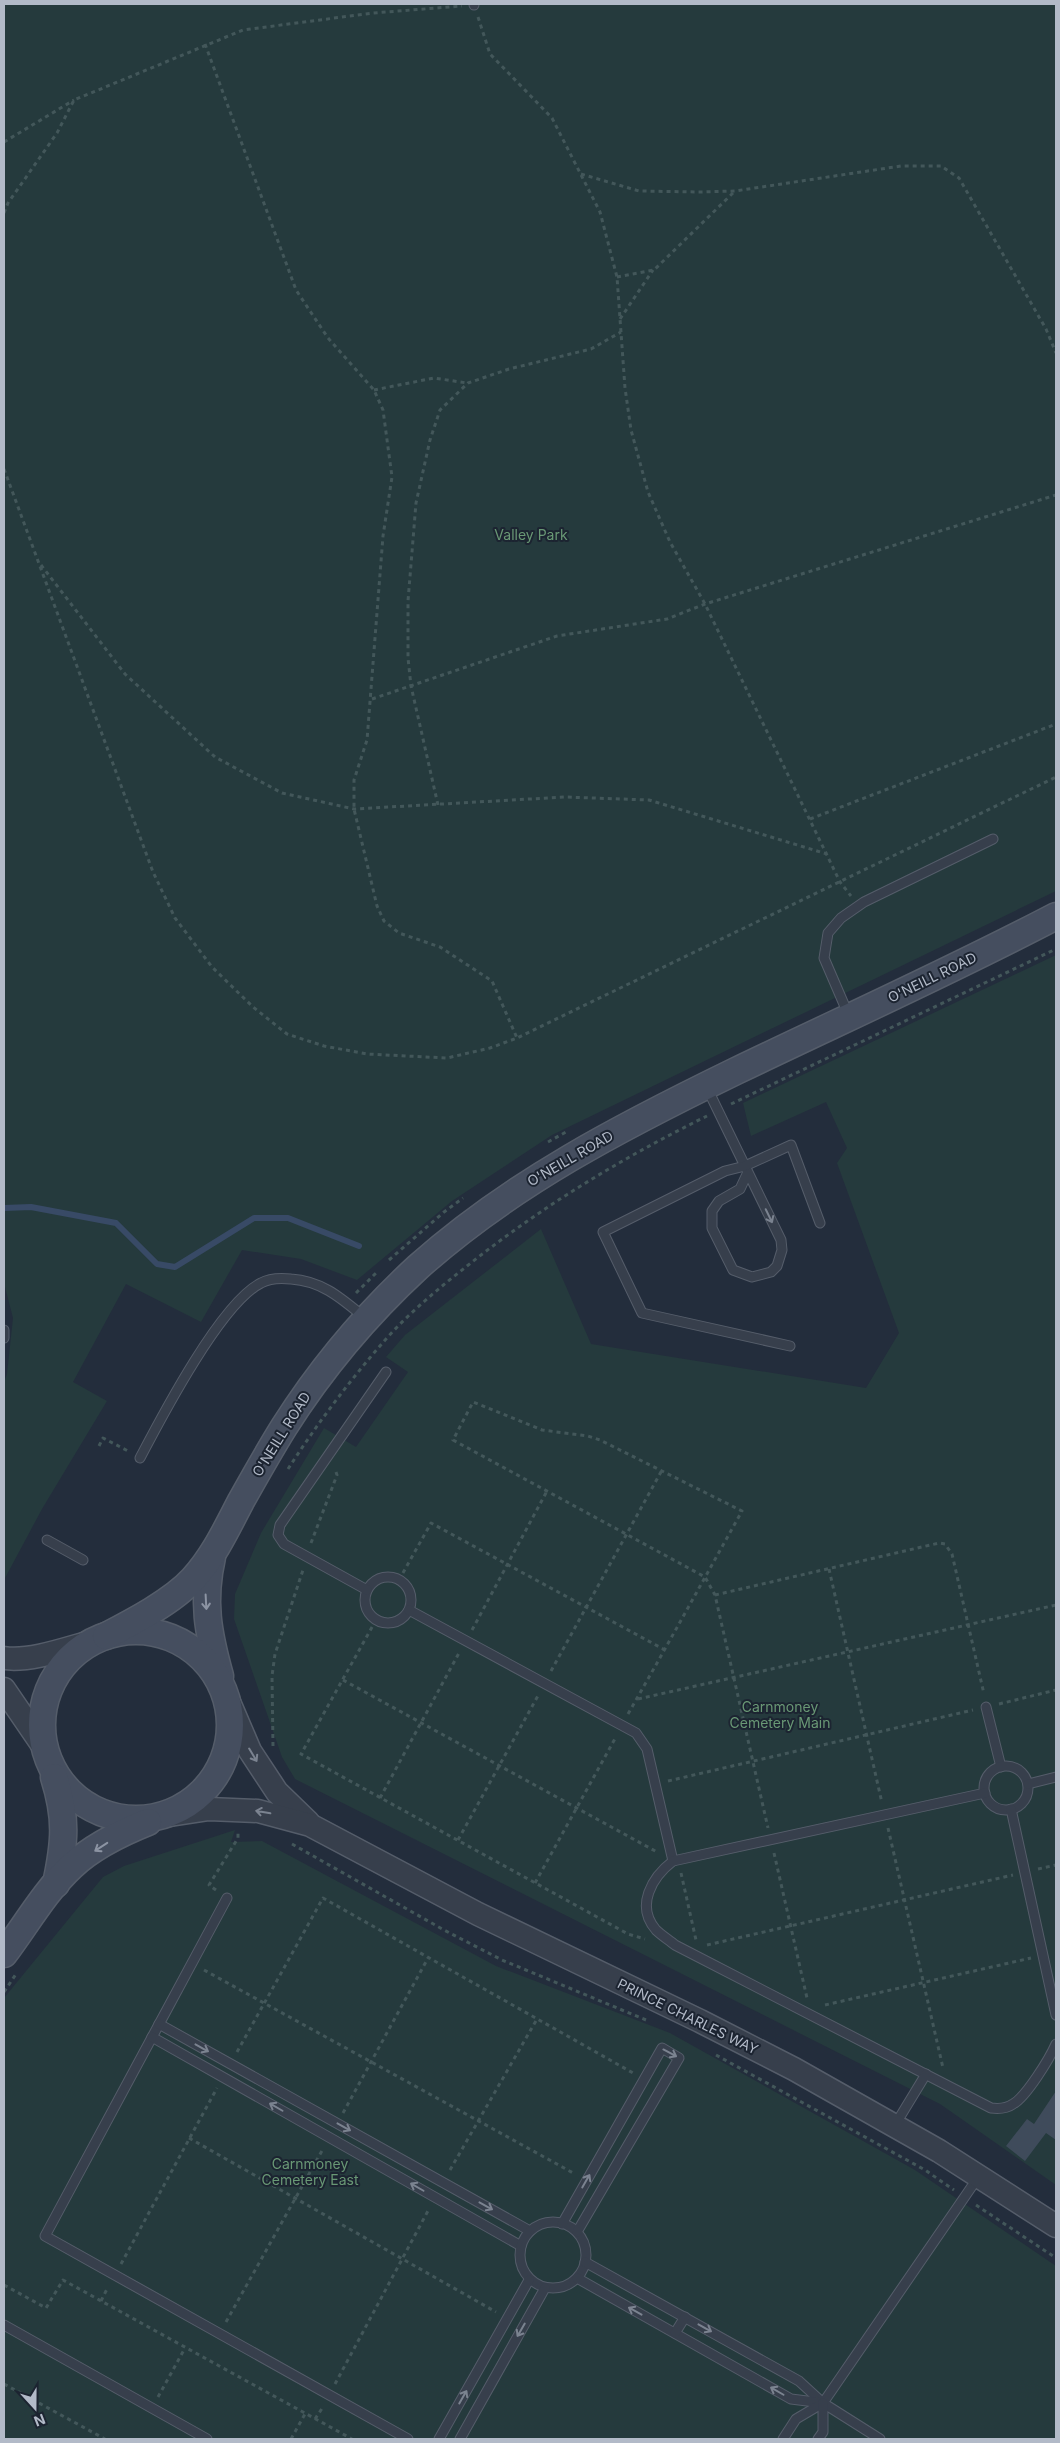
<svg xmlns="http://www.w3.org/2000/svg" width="1060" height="2443" viewBox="0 0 1060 2443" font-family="Inter,sans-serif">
	<rect width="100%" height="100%" fill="#232d3c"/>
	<g fill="#253a3d">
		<path d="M4 4H1056V891L552 1135 452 1201 357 1280 301 1259 242 1250 201 1322 126 1284 73 1382 107 1401 42 1509 4 1580V1382L7 1374 13 1318 4 1283Z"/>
		<path d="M1056 955V2185L940 2104 295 1779 282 1757 234 1619 235 1594 261 1533 324 1428 356 1447 408 1372 386 1357 405 1335 541 1229 591 1344 866 1388 899 1333 837 1163 847 1148 826 1102 751 1136 743 1103Z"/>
		<path d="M235 1830 231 1842 262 1841 496 1966 670 2033 915 2170 1056 2266V2439H4V1998L103 1877 124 1866Z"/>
	</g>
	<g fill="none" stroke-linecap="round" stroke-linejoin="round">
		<path stroke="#384a66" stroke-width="6" d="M4 1208 31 1207 116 1223 157 1264 175 1267 254 1218H288L359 1246"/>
	</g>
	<path fill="#3f4b5b" d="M1056 2091V2140L1046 2133 1025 2161 1006 2146 1027 2119 1034 2124Z"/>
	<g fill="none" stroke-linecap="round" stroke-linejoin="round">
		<g stroke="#555d6a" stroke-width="11">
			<g id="service">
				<path d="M474 4V5"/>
				<path d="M849 1016 824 958 828 933 841 918 864 902 993 839"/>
				<path d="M707 1088 781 1240 782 1250 777 1266 771 1272 752 1277 733 1270 712 1228V1211L719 1201 740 1189 748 1172"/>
				<path d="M4 1330V1338"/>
				<path d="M790 1346 642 1313 603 1232 725 1171 745 1166 791 1145 820 1223"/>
				<path d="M140 1458C162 1416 221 1303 261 1283 270 1278 282 1278 291 1279 322 1281 341 1298 364 1317"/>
				<path d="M47 1540 83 1560"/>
				<circle cx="388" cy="1600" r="23"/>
				<path d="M367 1590 284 1544 278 1535 280 1525 386 1372"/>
				<path d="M409 1610 636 1733 647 1749 673 1861"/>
				<path d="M986 1707 1001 1767"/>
				<circle cx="1006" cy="1788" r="22"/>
				<path d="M1028 1784 1056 1777"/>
				<path d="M985 1793 673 1861C652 1877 635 1906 656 1930 661 1935 669 1940 675 1945L991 2108C999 2109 1006 2109 1013 2104 1026 2097 1050 2058 1056 2044"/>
				<path d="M1011 1809 1056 2015"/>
				<path d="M227 1898 45 2236 408 2439"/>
				<path d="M159 2024 530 2231"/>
				<path d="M152 2037 521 2246"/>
				<path d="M895 2125 926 2074"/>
				<circle cx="553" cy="2255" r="33"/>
				<path d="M562 2224 662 2048 679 2058 577 2232"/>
				<path d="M585 2262 799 2381 823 2403 880 2439"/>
				<path d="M577 2278 791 2399 823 2403"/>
				<path d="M4 2325 207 2439"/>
				<path d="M675 2333 685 2317"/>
				<path d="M439 2439 529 2280"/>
				<path d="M460 2439 545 2288"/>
				<path d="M783 2439 796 2419 823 2403 979 2176"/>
				<path d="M818 2439 823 2432V2403"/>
			</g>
		</g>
		<g stroke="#555d6a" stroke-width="25">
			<g id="tertiary">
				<path d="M4 1658C30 1662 68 1648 94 1641"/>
				<path d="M4 1689 43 1746"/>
				<path d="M226 1695 250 1751 277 1792 308 1822"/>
				<path d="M163 1816 209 1809 258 1811 310 1825 478 1914 700 2021 794 2069 939 2151 1056 2226"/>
			</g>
		</g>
		<g stroke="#555d6a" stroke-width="29">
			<g id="secondary">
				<path d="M212 1557C202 1601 208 1633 220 1676"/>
				<circle cx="136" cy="1725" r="94"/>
				<path d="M106 1636C133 1622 173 1601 193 1579 214 1556 227 1528 241 1501 255 1476 269 1451 284 1427 322 1367 367 1314 418 1267 512 1183 623 1126 736 1071 842 1020 951 971 1056 916"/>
				<path d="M54 1777C67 1818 65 1842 56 1884"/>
				<path d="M4 1954C26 1925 45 1891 72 1866 91 1848 123 1832 148 1822"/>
			</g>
		</g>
		<g stroke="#43575a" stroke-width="3" stroke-dasharray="4 4" stroke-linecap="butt">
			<path d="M478 17 490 54 552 118 600 212 617 277 625 388 631 430 648 492 670 542 705 604 840 882 851 896"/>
			<path d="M205 44 296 290 328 338 374 390 383 410 392 477 383 536 367 740 354 780V809L377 906 384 921 399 933 440 947 492 981 517 1038"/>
			<path d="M4 142 74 100"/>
			<path d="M581 174 639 191 700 192 735 191 901 166H941L959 178 1046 329 1056 353"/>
			<path d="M4 213 8 203 57 133 74 100 243 30 373 13 462 6"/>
			<path d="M617 277 654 270 735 191"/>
			<path d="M620 319 653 270"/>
			<path d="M374 390 434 378 467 383"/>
			<path d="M4 469 153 872 175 918 212 967 253 1007 287 1034 324 1046 367 1054 447 1058 490 1048 517 1038 1056 777"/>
			<path d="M41 565 125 674 215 757 282 793 354 809 565 797 649 800 827 854"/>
			<path d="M372 699 557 636 667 619 705 604 1056 495"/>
			<path d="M438 805 411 686 408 658V601L416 503 430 440 440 410 468 383 509 369 591 349 621 332"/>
			<path d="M810 819 1056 724"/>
			<path d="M731 1104 1056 949"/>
			<path d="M548 1142 566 1132"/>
			<path d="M389 1260 444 1212 463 1198"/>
			<path d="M356 1293 378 1271"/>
			<path d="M99 1446 103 1438 128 1451"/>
			<path d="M288 1469C317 1424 350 1380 386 1339 410 1312 438 1289 467 1266 541 1207 622 1158 707 1116"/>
			<path d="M311 1543 337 1475 335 1469"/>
			<path d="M829 1569 882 1803"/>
			<path d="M399 1580 431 1523 665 1650"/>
			<path d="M715 1595 939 1543 945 1544 952 1554 984 1694"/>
			<path d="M376 1620 301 1754 628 1934 645 1939"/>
			<path d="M472 1630 547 1491"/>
			<path d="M551 1671 662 1470"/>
			<path d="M343 1680 657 1852"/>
			<path d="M638 1699 1056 1605"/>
			<path d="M999 1704 1056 1690"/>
			<path d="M628 1714C667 1646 704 1579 742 1511L600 1440 588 1436 542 1430 473 1402 453 1440 705 1577 715 1595 768 1828"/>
			<path d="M273 1746 272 1676 275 1654 303 1570"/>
			<path d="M668 1781 973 1710"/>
			<path d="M380 1798 459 1653"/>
			<path d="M888 1828 943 2068"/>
			<path d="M458 1840 539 1694"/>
			<path d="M292 1844 444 1930 502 1960 646 2020"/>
			<path d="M774 1853 807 1998"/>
			<path d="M1038 1869 1056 1865"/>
			<path d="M681 1873 696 1940"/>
			<path d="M535 1883 616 1737"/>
			<path d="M216 1890 209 1885 238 1838V1831"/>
			<path d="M707 1945 1013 1875"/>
			<path d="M204 1970 575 2174"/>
			<path d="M4 1992 16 1974"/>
			<path d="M825 2005 1031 1958"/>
			<path d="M237 2052 323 1898 633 2073"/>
			<path d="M716 2055 925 2170 954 2190"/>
			<path d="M343 2113 428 1958"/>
			<path d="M189 2138 496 2312"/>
			<path d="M450 2170 537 2019"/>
			<path d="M976 2205 1056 2258"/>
			<path d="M121 2264 217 2088"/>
			<path d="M4 2285 46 2308 63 2280 352 2439"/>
			<path d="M101 2301 108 2287"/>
			<path d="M226 2322 323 2149"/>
			<path d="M4 2384 105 2439"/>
			<path d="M335 2384 429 2209"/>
			<path d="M158 2397 185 2348"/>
			<path d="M315 2419 323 2407"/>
			<path d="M291 2439 305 2414"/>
		</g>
		<use href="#service" stroke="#373f4c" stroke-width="9"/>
		<use href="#tertiary" stroke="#373f4c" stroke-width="22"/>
		<use href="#secondary" stroke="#454e5f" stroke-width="26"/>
	</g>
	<defs><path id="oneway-shaft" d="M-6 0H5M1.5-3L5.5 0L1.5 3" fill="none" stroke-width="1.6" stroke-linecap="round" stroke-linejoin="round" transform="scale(1.25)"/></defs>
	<g stroke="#7b8390">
		<use href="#oneway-shaft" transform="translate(769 1216) rotate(64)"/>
		<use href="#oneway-shaft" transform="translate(253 1755) rotate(59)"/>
		<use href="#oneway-shaft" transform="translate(263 1812) rotate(-170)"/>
		<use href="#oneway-shaft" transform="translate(202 2048) rotate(29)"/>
		<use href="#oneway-shaft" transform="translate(670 2053) rotate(28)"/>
		<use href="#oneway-shaft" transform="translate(276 2107) rotate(-150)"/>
		<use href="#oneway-shaft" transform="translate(344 2127) rotate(29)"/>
		<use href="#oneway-shaft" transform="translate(586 2181) rotate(-60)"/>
		<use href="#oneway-shaft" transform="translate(417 2187) rotate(-150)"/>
		<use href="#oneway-shaft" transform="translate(486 2206) rotate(29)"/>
		<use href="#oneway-shaft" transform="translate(635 2311) rotate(-151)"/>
		<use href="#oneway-shaft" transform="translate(705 2328) rotate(29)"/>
		<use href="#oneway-shaft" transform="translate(521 2330) rotate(120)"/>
		<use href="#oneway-shaft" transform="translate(777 2391) rotate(-150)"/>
		<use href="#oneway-shaft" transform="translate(463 2397) rotate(-60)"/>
	</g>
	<g stroke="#8c94a3">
		<use href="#oneway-shaft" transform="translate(206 1602) rotate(87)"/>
		<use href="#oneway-shaft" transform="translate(101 1847) rotate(147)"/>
	</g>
	<g text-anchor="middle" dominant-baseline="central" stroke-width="4" stroke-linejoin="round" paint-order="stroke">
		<g font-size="14" fill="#699875" stroke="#1c2431">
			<text x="531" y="534">Valley Park</text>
			<text x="780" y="1706">Carnmoney<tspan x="780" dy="16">Cemetery Main</tspan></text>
			<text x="310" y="2163">Carnmoney<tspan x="310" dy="16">Cemetery East</tspan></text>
		</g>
		<g font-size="14" fill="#b2bac8" stroke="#1c2431">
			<text transform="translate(932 977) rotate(-26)">O'NEILL ROAD</text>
			<text transform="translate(570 1158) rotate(-30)">O'NEILL ROAD</text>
			<text transform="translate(281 1434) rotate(-58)">O'NEILL ROAD</text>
			<text transform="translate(688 2016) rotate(26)">PRINCE CHARLES WAY</text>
		</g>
	</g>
	<rect width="1060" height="2443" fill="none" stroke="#b2bac8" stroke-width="10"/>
	<g transform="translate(35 2408) rotate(159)" stroke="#1c2431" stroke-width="4" paint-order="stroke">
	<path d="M0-4L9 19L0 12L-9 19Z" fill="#b2bac8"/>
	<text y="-8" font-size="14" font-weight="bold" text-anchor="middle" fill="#b2bac8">N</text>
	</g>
</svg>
